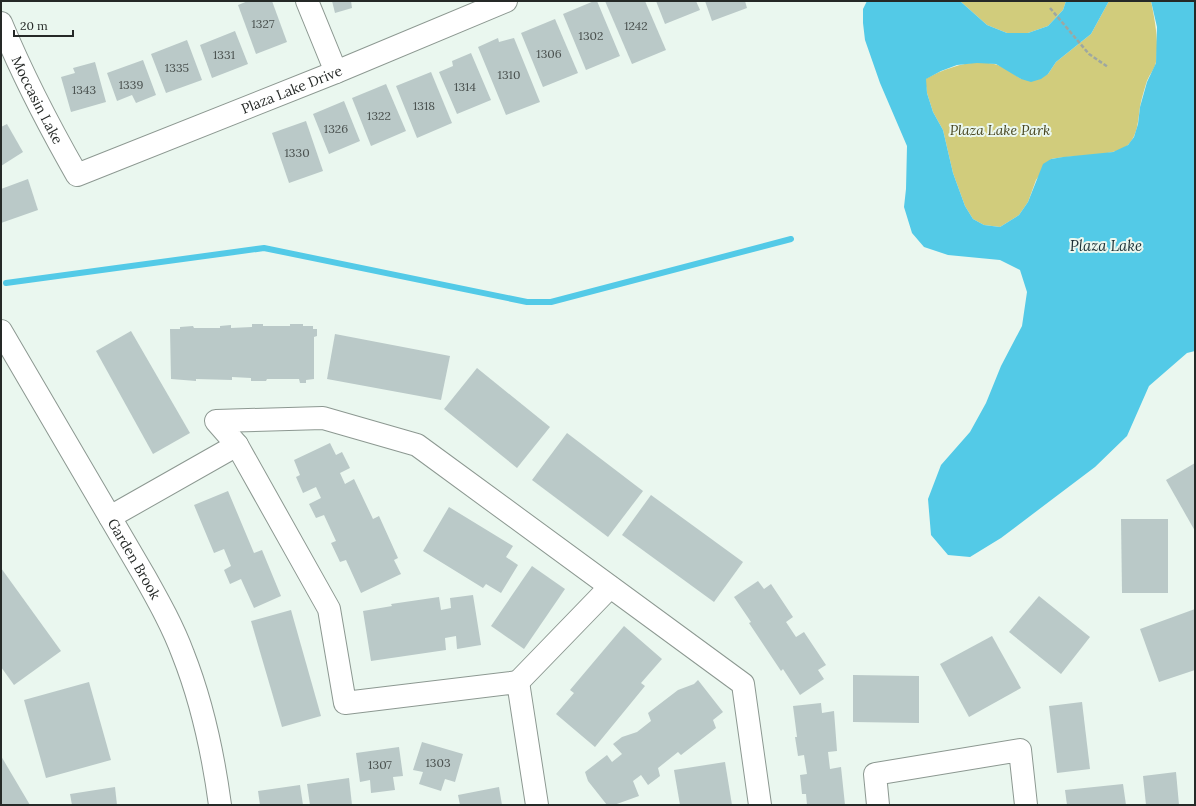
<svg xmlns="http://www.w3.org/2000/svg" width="1196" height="806" viewBox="0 0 1196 806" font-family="Lora,serif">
	<rect width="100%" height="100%" fill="#eaf7ef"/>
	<g fill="#d1cc7c">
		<path d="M960 1H1066L1063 10 1048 26 1028 33H1007L987 25Z"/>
		<path d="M1109 1H1151C1155 21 1159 41 1156 62 1155 69 1148 76 1146 84 1144 91 1141 100 1140 107 1138 120 1138 135 1128 145 1116 157 1070 155 1051 159L1036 180 1028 202 1019 215 1000 227 984 225 973 219 965 206 953 173 943 130 933 112 927 93 925 79C947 68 970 59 994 64 1003 66 1014 74 1021 79L1048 74 1056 62 1091 34Z"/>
	</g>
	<path fill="#53cae7" d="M867 1H960L987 25 1007 33H1028L1048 26 1063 10 1066 1H1109L1091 34 1056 62 1048 74 1041 79 1031 82 1021 79 996 64 977 63 957 65 941 71 926 79 927 93 933 112 943 130 953 173 965 206 973 219 984 225 1000 227 1019 215 1028 202 1043 164 1051 159 1063 157 1113 152 1128 145 1134 137 1138 124 1140 107 1147 82 1156 63 1157 27 1151 1H1195V351L1187 353 1149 386 1127 436 1095 467 1001 538 970 557 948 555 931 535 928 499 941 465 970 432 986 403 1001 366 1022 326 1027 292 1020 270 1000 260 948 255 924 247 912 233 904 207 906 189 907 146 880 83 865 40 863 23V9Z"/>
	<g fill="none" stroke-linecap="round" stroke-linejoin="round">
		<path stroke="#53cae7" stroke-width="6" d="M6 283 264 248 527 302H551L791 239"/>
	</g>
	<g fill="#bac9c8">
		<path d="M248 1H272L287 42 256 54 238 5Z"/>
		<path d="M332 1H351L352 8 335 13Z"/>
		<path d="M594 1H597L620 56 586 70 563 14Z"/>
		<path d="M605 1H645L666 50 632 64Z"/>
		<path d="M656 1H696L700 10 665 24Z"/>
		<path d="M705 1H745L747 8 712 21Z"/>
		<path d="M555 19 578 73 543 87 521 33Z"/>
		<path d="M235 31 248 64 212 78 200 45Z"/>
		<path d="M498 38 499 42 514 38 540 102 506 115 478 47Z"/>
		<path d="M187 40 202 80 166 93 151 54Z"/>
		<path d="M471 53 491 100 457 114 439 72 453 66 452 61Z"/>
		<path d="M143 60 156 95 136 103 132 95 117 101 107 73Z"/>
		<path d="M95 62 106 102 71 112 61 77 75 73 73 68Z"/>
		<path d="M431 72 452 123 417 138 396 86Z"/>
		<path d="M386 84 406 131 371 146 352 98Z"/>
		<path d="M344 101 360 141 329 154 313 114Z"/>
		<path d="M306 121 323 171 289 183 272 133Z"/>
		<path d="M7 124 23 152 1 166V127Z"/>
		<path d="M28 179 38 210 1 223V189Z"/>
		<path d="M252 324H263V326H290V324H303V326H313V329H317V336L314 337V379L306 380V383H300L299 379H267L266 381H251V378L232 377V380L196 379V381L171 379 170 329H180V327L193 326 194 328H220V326L231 325V328L252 327Z"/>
		<path d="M131 331 190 433 153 454 96 351Z"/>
		<path d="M335 334 450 356 441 400 327 379Z"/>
		<path d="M477 368 550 427 517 468 444 409Z"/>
		<path d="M567 433 643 491 608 537 532 480Z"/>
		<path d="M330 443 336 455 342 452 350 468 340 473 345 484 354 479 373 519 379 516 398 558 394 560 401 574 361 593 346 560 340 562 331 543 336 541 324 515 316 518 309 504 321 498 316 487 303 493 296 477 300 475 294 460Z"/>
		<path d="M1195 463V531L1166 480Z"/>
		<path d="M228 491 254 553 262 550 281 596 254 608 241 579 230 584 224 570 231 566 224 549 214 553 194 505Z"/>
		<path d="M651 495 743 562 714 602 622 535Z"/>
		<path d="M449 507 513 546 506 557 518 565 501 593 486 584 483 588 423 551Z"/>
		<path d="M1121 519H1168V593H1122Z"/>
		<path d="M532 566 565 589 524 649 491 626Z"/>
		<path d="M1 568 61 651 14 685 1 667Z"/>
		<path d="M758 581 764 589 771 584 793 617 786 622 796 637 804 632 826 665 818 670 824 679 800 695 783 669 781 671 749 623 751 622 734 597Z"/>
		<path d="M473 595 481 645 457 649 456 636 445 638 446 650 371 661 363 611 392 606 391 604 439 597 441 610 451 608 450 598Z"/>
		<path d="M1039 596 1090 637 1061 674 1009 632Z"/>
		<path d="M1195 609V670L1159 682 1140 629Z"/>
		<path d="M291 610 321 716 282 727 251 621Z"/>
		<path d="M624 626 662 659 641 683 645 686 595 747 556 714 574 693 570 690Z"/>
		<path d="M992 636 1021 688 969 717 940 664Z"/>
		<path d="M853 675 919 676V723L853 722Z"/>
		<path d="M698 680 723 712 713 720 716 728 681 755 678 752 658 768 660 776 648 785 641 775 633 781 639 796 614 805H607L588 781 585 772 607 755 612 762 622 754 613 744 622 737 637 732 651 721 648 713 678 690 694 684Z"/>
		<path d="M89 682 111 760 46 778 24 700Z"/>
		<path d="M1082 702 1090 769 1057 773 1049 706Z"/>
		<path d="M821 703 822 713 834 711 837 751 828 752 830 769 841 767 845 805H807L806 794H802L800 775 807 774 804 755 798 756 795 737H797L793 706Z"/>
		<path d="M422 742 463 754 455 782 445 779 441 791 419 784 423 772 413 770Z"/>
		<path d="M399 747 403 776 393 777 395 790 371 793 370 780 360 782 356 753Z"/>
		<path d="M1 756 30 805H1Z"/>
		<path d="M725 762 732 805H680L674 770Z"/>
		<path d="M1176 772 1179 805H1146L1143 776Z"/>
		<path d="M349 778 352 805H310L307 784Z"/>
		<path d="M1123 784 1126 805H1067L1065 790Z"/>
		<path d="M300 785 303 805H260L258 791Z"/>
		<path d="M115 787 117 805H72L70 794Z"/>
		<path d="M499 787 502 805H460L458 795Z"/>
	</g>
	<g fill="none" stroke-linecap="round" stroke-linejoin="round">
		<g stroke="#8c9891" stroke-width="24">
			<g id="minor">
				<path d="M307 1 336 72"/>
				<path id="s1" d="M1 23C23 76 49 126 77 175L336 72 506 1"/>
				<path id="s2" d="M1 331 145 577C159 602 173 627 183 654 202 702 213 753 220 805"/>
				<path d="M110 517 237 445"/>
				<path d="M518 682 610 587"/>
				<path d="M537 805 518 682 345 703 329 609 237 445 216 421 323 418 417 445 743 684 760 805"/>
				<path d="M878 805 875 774 1020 750 1026 805"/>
			</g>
		</g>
		<path stroke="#9ea7a1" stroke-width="2.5" stroke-dasharray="4 2" stroke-linecap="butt" d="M1050 8 1089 54 1108 67"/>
		<use href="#minor" stroke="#fff" stroke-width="22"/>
	</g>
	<g text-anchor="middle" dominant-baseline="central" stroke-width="4" stroke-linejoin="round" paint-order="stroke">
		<g font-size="12" fill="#4a514f">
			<text x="263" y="23">1327</text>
			<text x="636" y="25">1242</text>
			<text x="591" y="35">1302</text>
			<text x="549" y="53">1306</text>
			<text x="224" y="54">1331</text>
			<text x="177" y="67">1335</text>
			<text x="509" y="74">1310</text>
			<text x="131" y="84">1339</text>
			<text x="465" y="86">1314</text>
			<text x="84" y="89">1343</text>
			<text x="424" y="105">1318</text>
			<text x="379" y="115">1322</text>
			<text x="336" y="128">1326</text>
			<text x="297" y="152">1330</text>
			<text x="438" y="762">1303</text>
			<text x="380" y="764">1307</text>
		</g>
		<g font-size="14" fill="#252927" stroke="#eaf7ef">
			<text stroke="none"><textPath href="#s1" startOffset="401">Plaza Lake Drive</textPath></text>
			<text stroke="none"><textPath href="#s1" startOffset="85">Moccasin Lake</textPath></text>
			<text stroke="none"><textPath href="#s2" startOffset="264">Garden Brook</textPath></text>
		</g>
		<g font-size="14" font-style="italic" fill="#494721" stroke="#eaf7ef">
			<text x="1000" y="130">Plaza Lake Park</text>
		</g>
		<g font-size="15" font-style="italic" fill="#1a2e34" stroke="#eaf7ef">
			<text x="1106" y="245">Plaza Lake</text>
		</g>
	</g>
	<rect width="1196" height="806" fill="none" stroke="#252927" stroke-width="4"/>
	<path d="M14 30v6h59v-6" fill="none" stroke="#252927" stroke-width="2"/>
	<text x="20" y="30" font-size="12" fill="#252927" stroke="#eaf7ef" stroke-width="3" paint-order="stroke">20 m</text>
</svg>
